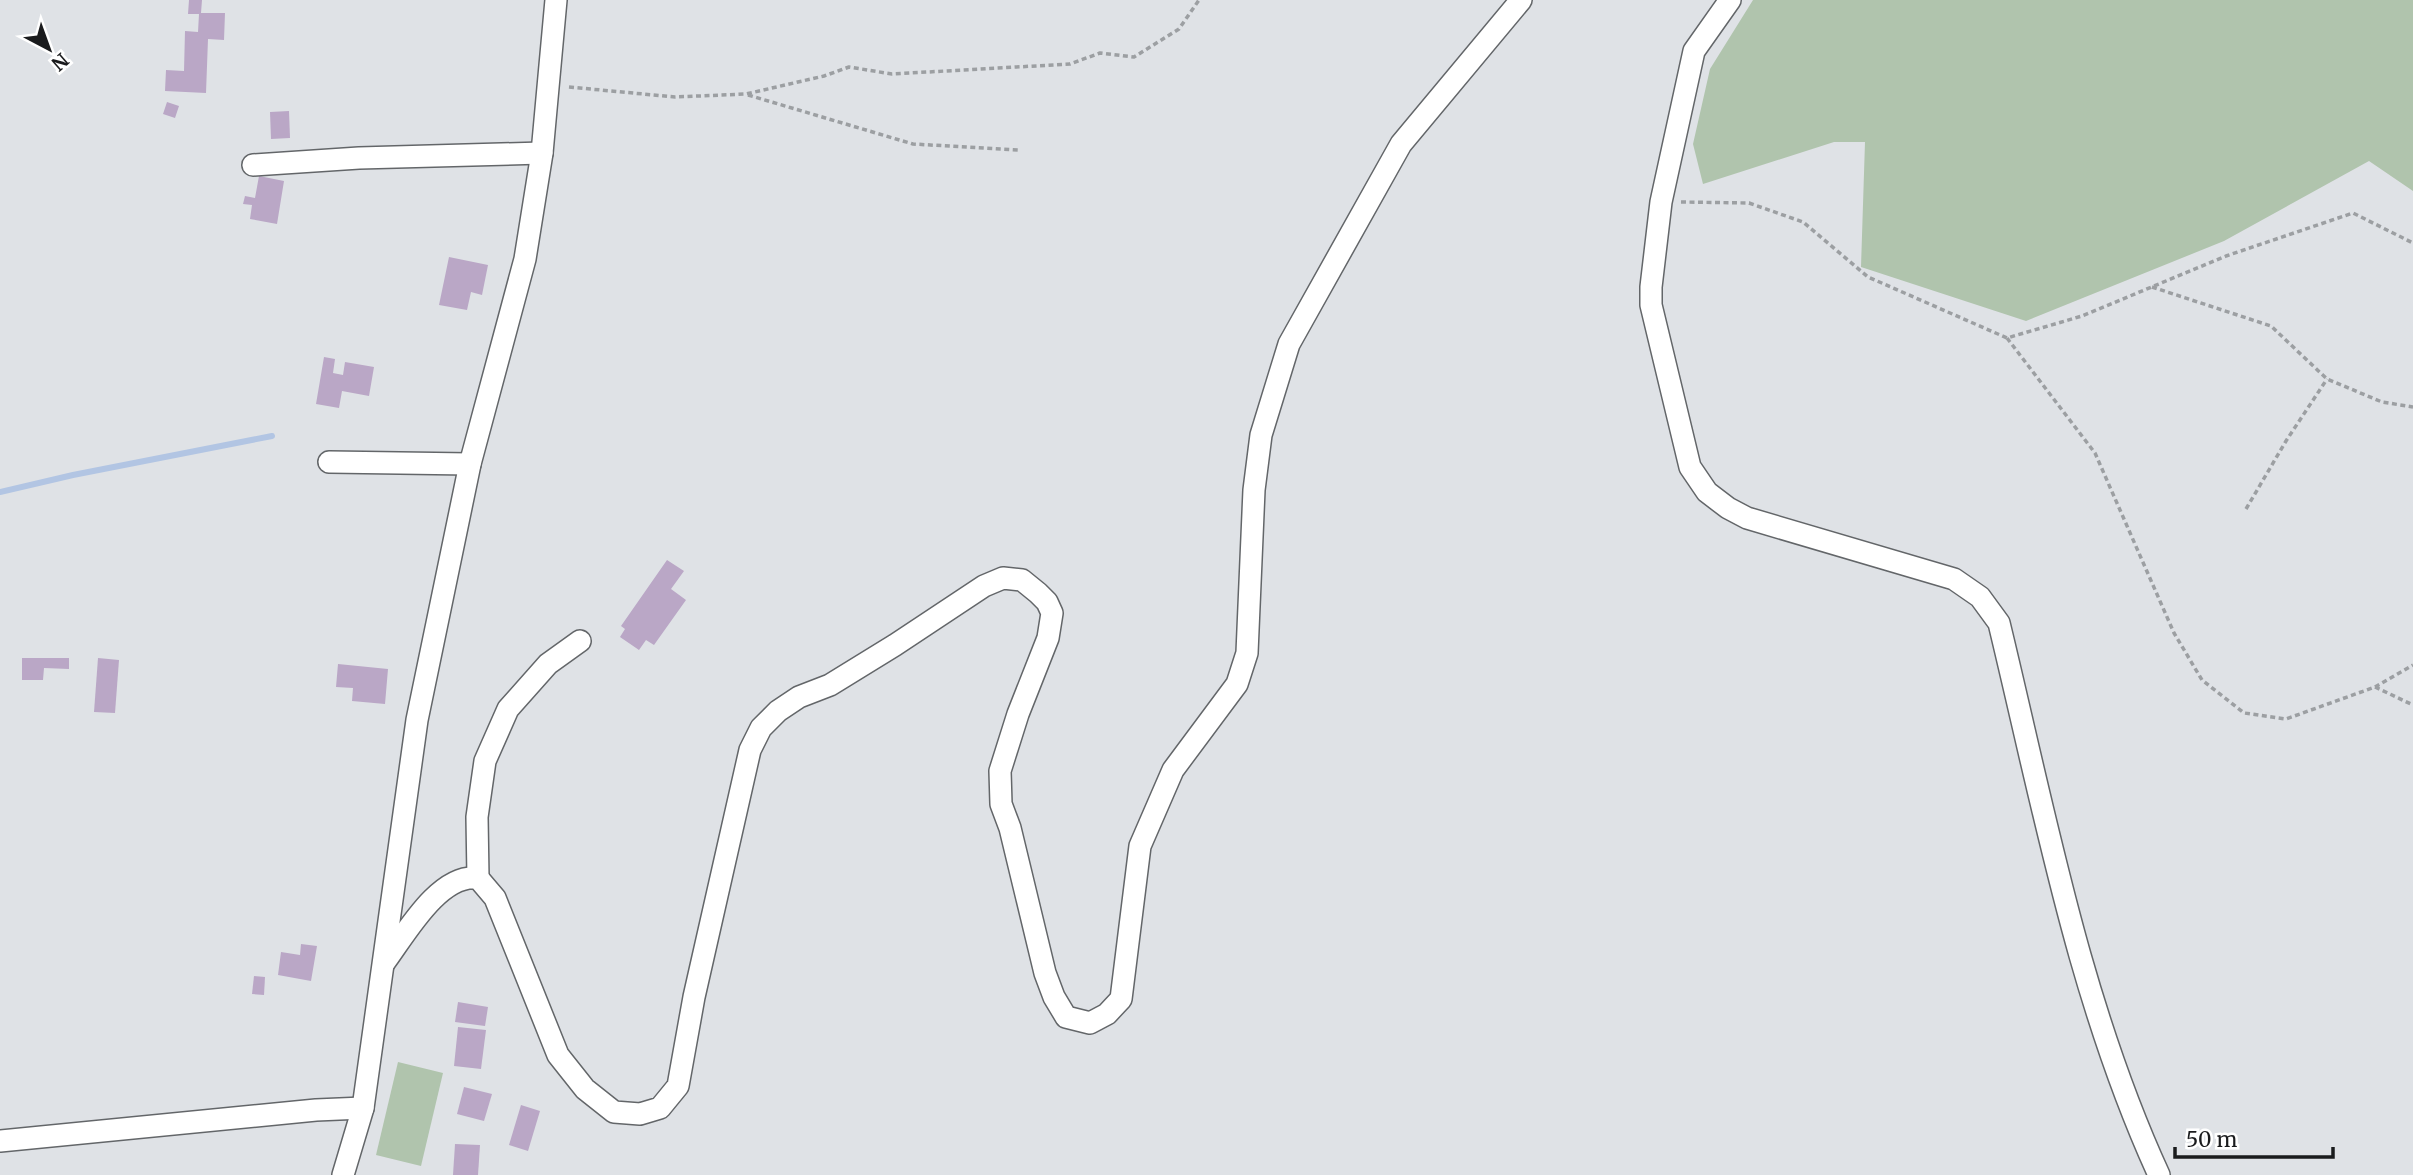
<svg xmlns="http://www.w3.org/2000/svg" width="2413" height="1175" viewBox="0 0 2413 1175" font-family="Merriweather,serif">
	<rect width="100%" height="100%" fill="#dfe2e6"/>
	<g fill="#b0c4ad">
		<path d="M1753 0H2413V191L2369 161 2224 241 2026 321 1861 267 1865 142H1834L1703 184 1693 144 1710 69Z"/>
		<path d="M398 1062 443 1073 421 1166 376 1155Z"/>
	</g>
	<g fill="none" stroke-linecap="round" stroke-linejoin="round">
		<path stroke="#b2c5e3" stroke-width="6" d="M0 492 73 475 272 436"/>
	</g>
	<g fill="#baa7c6">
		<path d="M189 0H202L201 13H225L224 40 208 39 206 93 165 91 166 70 184 71 185 31 198 32 199 14H188Z"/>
		<path d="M167 102 179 106 175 118 163 114Z"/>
		<path d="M289 111 290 138 271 139 270 112Z"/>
		<path d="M259 176 284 181 277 224 250 219 252 205 243 204 245 196 255 198Z"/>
		<path d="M449 257 488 265 482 295 471 292 467 310 439 305Z"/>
		<path d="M324 357 335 359 333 373 343 375 345 362 374 367 369 396 342 391 339 408 316 404Z"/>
		<path d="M667 560 684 571 671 589 686 600 654 645 646 640 639 650 620 637 625 629 621 626Z"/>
		<path d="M22 658H69V669L44 668 43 680H22Z"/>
		<path d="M98 658 119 660 115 713 94 712Z"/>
		<path d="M338 664 388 669 385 704 352 701 353 688 336 687Z"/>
		<path d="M301 944 317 946 311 981 278 975 281 952 300 955Z"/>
		<path d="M254 976 265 977 264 995 252 994Z"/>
		<path d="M458 1002 488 1007 485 1026 455 1022Z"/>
		<path d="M458 1027 486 1030 481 1069 454 1066Z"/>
		<path d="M464 1087 492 1094 484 1121 457 1114Z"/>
		<path d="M521 1105 540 1111 528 1151 509 1145Z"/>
		<path d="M455 1144 480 1145 478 1175H453Z"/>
	</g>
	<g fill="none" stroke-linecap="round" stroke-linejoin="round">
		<g stroke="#636669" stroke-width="24">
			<g id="minor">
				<path d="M1730 0 1694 51 1661 202 1651 287V305L1690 467 1707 492 1728 508 1747 518 1954 579 1980 597 1999 623C2044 809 2079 1001 2159 1175"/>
				<path d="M253 165 359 158 542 153"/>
				<path d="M329 462 470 464"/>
				<path d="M478 878 477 817 485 761 508 709 548 664 580 641"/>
				<path d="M384 963C405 935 439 873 478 878L495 898 558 1055 585 1089 614 1112 640 1114 660 1108 678 1086 694 997 750 750 761 728 778 711 799 697 830 685 895 645 984 586 1003 578 1022 580 1038 593 1047 602 1052 613 1048 638 1018 714 1000 771 1001 804 1010 828 1045 973 1054 997 1066 1017 1090 1023 1107 1014 1121 999 1140 846 1173 770 1237 684 1247 653 1254 490 1261 435 1289 344 1401 144 1521 0"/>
				<path d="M0 1141 316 1110 363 1108"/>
				<path d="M343 1175 363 1108 417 720 470 464 525 259 542 153 556 0"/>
			</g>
		</g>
		<g stroke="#9c9fa2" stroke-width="3.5" stroke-dasharray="5 3.5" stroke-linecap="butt">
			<path d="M569 87 675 97 746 94 824 76 849 67 892 74 1070 64 1100 53 1134 57 1179 29 1199 0"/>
			<path d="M748 95 913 144 1018 150"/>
			<path d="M1681 202 1749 203 1803 222 1868 277 2007 338 2082 316 2226 256 2353 213 2413 243"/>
			<path d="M2152 287 2271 326 2327 379 2382 402 2413 407"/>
			<path d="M2007 338 2095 453 2174 633 2202 680 2244 713 2286 719 2375 687 2413 665"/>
			<path d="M2246 509 2286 441 2327 379"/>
			<path d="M2375 687 2413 705"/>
		</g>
		<use href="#minor" stroke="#fff" stroke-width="21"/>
	</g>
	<g transform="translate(49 49) rotate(139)" stroke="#ffffff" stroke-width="5" paint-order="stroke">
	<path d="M0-5L12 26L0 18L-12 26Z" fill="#1a1b1d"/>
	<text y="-10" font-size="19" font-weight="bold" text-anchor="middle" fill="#1a1b1d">N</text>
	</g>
	<path d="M2175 1147v10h158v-10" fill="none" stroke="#1a1b1d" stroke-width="3.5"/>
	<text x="2186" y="1147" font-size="21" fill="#1a1b1d" stroke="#ffffff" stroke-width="5" paint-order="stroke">50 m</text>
</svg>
